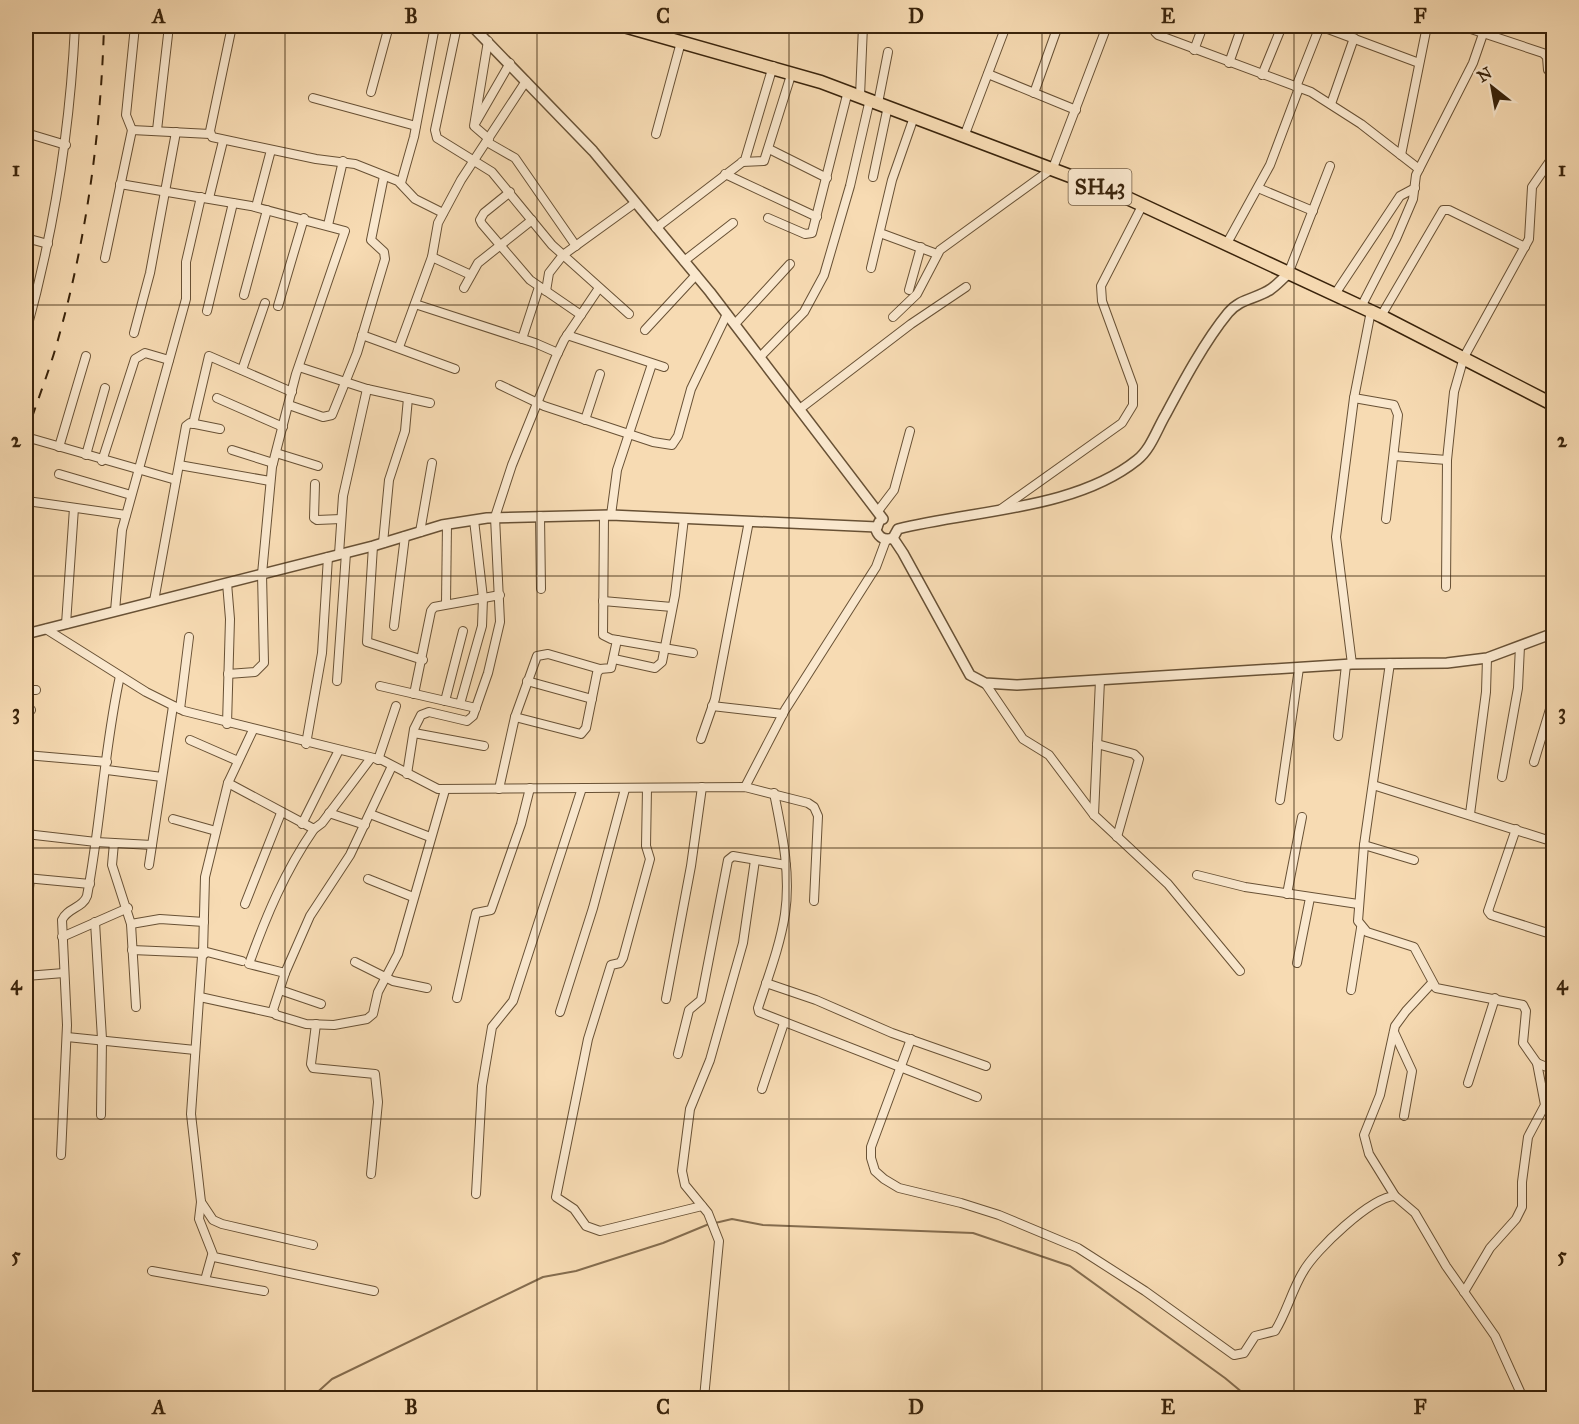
<svg xmlns="http://www.w3.org/2000/svg" width="1579" height="1424" viewBox="0 0 1579 1424" font-family="'IM FELL Great Primer',serif">
	<rect width="100%" height="100%" fill="#f7dbb3"/>
	<filter id="stains"><feTurbulence type="fractalNoise" baseFrequency=".00333" numOctaves="4"/><feColorMatrix values="0 0 0 0 .2 0 0 0 0 .09 0 0 0 0 .02 0 0 0 .5 -.17"/></filter>
	<radialGradient id="worn" r=".72"><stop offset=".6" stop-color="#630" stop-opacity="0"/><stop offset="1" stop-color="#630" stop-opacity=".3"/></radialGradient>
	<g fill="none" stroke-linecap="round" stroke-linejoin="round">
		<g stroke="#846c4e" stroke-width="2">
			<path d="M715 1223 732 1219 763 1225 973 1233 1070 1266 1225 1378 1249 1398"/>
			<path d="M311 1398 332 1379 543 1277 576 1271 663 1243 709 1224"/>
		</g>
		<g stroke="#685135" stroke-width="10">
			<g id="minor">
				<path d="M232 26 210 131 212 137 316 159 355 164 398 181 415 199 443 213"/>
				<path d="M457 26 435 130 437 138 492 172 552 245 629 314"/>
				<path d="M1156 26 1155 32 1158 35 1311 92 1361 124 1419 169"/>
				<path d="M1462 26 1543 53 1547 57 1548 70 1554 76"/>
				<path d="M488 41 474 126 489 139"/>
				<path d="M1194 50 1203 26"/>
				<path d="M1229 63 1242 26"/>
				<path d="M988 74 1076 110"/>
				<path d="M1262 75 1282 26"/>
				<path d="M1296 87 1320 26 1419 63"/>
				<path d="M371 92 389 26"/>
				<path d="M1034 93 1058 26"/>
				<path d="M860 96 863 26"/>
				<path d="M313 98 416 126"/>
				<path d="M878 103 888 52"/>
				<path d="M1331 104 1354 38"/>
				<path d="M476 122 510 63"/>
				<path d="M132 130 126 115 135 26"/>
				<path d="M157 130 169 26"/>
				<path d="M26 133 66 145"/>
				<path d="M656 134 681 42"/>
				<path d="M965 134 1006 26"/>
				<path d="M487 142 515 158 576 246"/>
				<path d="M769 149 827 178"/>
				<path d="M1401 155 1427 26"/>
				<path d="M742 162 764 161 792 72"/>
				<path d="M725 174 817 217"/>
				<path d="M873 177 888 106"/>
				<path d="M401 183 414 137 435 26"/>
				<path d="M120 184 251 206 345 231 296 374 272 467 262 574 264 663 255 672 228 674"/>
				<path d="M1258 188 1313 211"/>
				<path d="M510 192 484 213 480 220 482 224 530 280 581 315"/>
				<path d="M209 198 223 141"/>
				<path d="M256 207 271 150"/>
				<path d="M768 218 805 234 812 233 848 91"/>
				<path d="M328 225 343 161"/>
				<path d="M656 228 745 160 773 66"/>
				<path d="M880 233 937 254"/>
				<path d="M26 238 48 244"/>
				<path d="M1226 245 1270 165 1299 88"/>
				<path d="M432 257 471 275"/>
				<path d="M105 258 132 130 210 134"/>
				<path d="M684 261 733 223"/>
				<path d="M871 268 892 180 914 117"/>
				<path d="M1288 274 1330 166"/>
				<path d="M464 288 478 263 532 220"/>
				<path d="M909 290 921 247"/>
				<path d="M546 291 549 273 563 255 635 203"/>
				<path d="M1335 294 1400 196 1415 188"/>
				<path d="M244 295 267 210"/>
				<path d="M415 304 535 343 558 353"/>
				<path d="M278 306 304 218"/>
				<path d="M1361 307 1396 239 1413 199 1416 175 1473 63 1483 34"/>
				<path d="M207 311 233 203"/>
				<path d="M1371 311 1354 398 1394 405 1398 415 1386 519"/>
				<path d="M1381 316 1443 210H1449L1525 247"/>
				<path d="M893 317 917 294 940 250 1053 168 1107 26"/>
				<path d="M735 324 790 264"/>
				<path d="M645 330 696 275"/>
				<path d="M26 332C54 231 70 130 75 26"/>
				<path d="M134 333 150 273 176 132"/>
				<path d="M362 335 455 369"/>
				<path d="M567 335 664 367"/>
				<path d="M522 339 539 287"/>
				<path d="M399 347 432 257 438 223 461 180 526 81"/>
				<path d="M760 357 804 312 824 275 850 186 870 99"/>
				<path d="M299 367 367 389 430 403"/>
				<path d="M242 370 265 303"/>
				<path d="M500 385 544 406 653 442 672 445 678 436 691 389 727 314"/>
				<path d="M217 398 283 427"/>
				<path d="M289 405 323 417 332 415 357 353 385 259 384 252 371 240 384 176"/>
				<path d="M801 408 911 324 966 287"/>
				<path d="M585 420 600 374"/>
				<path d="M193 424 209 356 292 392"/>
				<path d="M33 439 176 480"/>
				<path d="M59 447 86 356"/>
				<path d="M232 450 273 463"/>
				<path d="M276 453 318 466"/>
				<path d="M86 455 105 388"/>
				<path d="M1394 456 1447 460"/>
				<path d="M102 461 135 359 145 353 169 360"/>
				<path d="M179 465 270 481"/>
				<path d="M59 474 131 495"/>
				<path d="M315 484 314 518 317 520 341 519"/>
				<path d="M27 501 126 515"/>
				<path d="M1001 509 1122 423 1133 405V386L1102 301 1101 286 1143 204"/>
				<path d="M878 511 894 490 910 431"/>
				<path d="M604 515 603 635 611 639 693 653"/>
				<path d="M611 515 617 470 652 364"/>
				<path d="M540 516 541 589"/>
				<path d="M420 532 432 463"/>
				<path d="M383 543 389 480 405 431 408 398"/>
				<path d="M373 546 367 642 423 660"/>
				<path d="M339 554 343 496 367 389"/>
				<path d="M227 583 230 619 227 724"/>
				<path d="M1446 587 1447 460 1454 392 1464 357 1529 239 1532 187 1554 155"/>
				<path d="M154 601 186 426 190 423 220 429"/>
				<path d="M603 601 672 607"/>
				<path d="M446 603 447 524"/>
				<path d="M115 611 122 530 186 299V262L201 197"/>
				<path d="M66 624 74 508"/>
				<path d="M394 626 405 536"/>
				<path d="M46 629 146 692 184 711 382 760 438 789 745 787 808 803 814 807 818 816 814 901"/>
				<path d="M614 659 655 668 662 662 675 595 684 518"/>
				<path d="M1390 663 1364 845 1358 921 1367 932 1414 947 1436 988 1523 1005 1526 1011 1523 1043 1537 1063 1554 1070"/>
				<path d="M1352 664 1336 537 1354 398"/>
				<path d="M337 681 346 553"/>
				<path d="M527 681 592 699"/>
				<path d="M985 683 1023 739 1049 755 1094 815 1168 884 1240 971"/>
				<path d="M380 686 476 708"/>
				<path d="M26 690H36"/>
				<path d="M414 694 431 611 434 607 500 595"/>
				<path d="M445 701 463 631"/>
				<path d="M460 704 482 626 483 598 474 520"/>
				<path d="M712 706 783 714"/>
				<path d="M180 709 189 637"/>
				<path d="M26 710H31"/>
				<path d="M515 717 581 734 586 728 597 673 600 669 611 668 617 640"/>
				<path d="M414 733 484 746"/>
				<path d="M1338 736 1346 665"/>
				<path d="M701 739 715 699 749 521"/>
				<path d="M190 740 238 761"/>
				<path d="M306 744 322 653 328 557"/>
				<path d="M1097 744 1134 754 1139 759 1117 837"/>
				<path d="M26 755 107 762"/>
				<path d="M378 760 396 706"/>
				<path d="M1534 762 1554 696"/>
				<path d="M392 766 350 855 310 916 285 973 273 1010 276 1015 306 1024 334 1025 367 1019 373 1014 378 992 398 954 445 790"/>
				<path d="M107 770 162 777"/>
				<path d="M407 774 414 729 421 715 429 712 467 721 473 716 488 673 500 622 495 517 512 465 555 359 564 340 599 288"/>
				<path d="M1502 777 1518 688 1520 646"/>
				<path d="M228 783 314 829 322 823 371 758"/>
				<path d="M1373 785 1554 842"/>
				<path d="M745 787 785 710 876 567 886 540"/>
				<path d="M647 788 646 846 650 859 623 958 620 963 611 965 588 1039 556 1197 574 1209 586 1226 600 1231 702 1206"/>
				<path d="M499 789 515 717 537 656 548 654 600 669"/>
				<path d="M774 793C782 833 791 873 785 914 780 946 768 977 758 1008L759 1012 977 1097"/>
				<path d="M1280 800 1299 668"/>
				<path d="M329 813 365 825"/>
				<path d="M370 814 430 837"/>
				<path d="M1470 814 1486 692 1487 658"/>
				<path d="M1094 815 1100 680"/>
				<path d="M173 819 216 831"/>
				<path d="M302 824 339 750"/>
				<path d="M1516 829 1488 911 1491 915 1554 935"/>
				<path d="M26 834 96 842 152 845"/>
				<path d="M114 843 112 865 131 924 136 1007"/>
				<path d="M1364 845 1414 860"/>
				<path d="M149 865 173 706"/>
				<path d="M1197 875 1245 887 1358 904"/>
				<path d="M26 878 90 884"/>
				<path d="M368 879 413 897"/>
				<path d="M1553 888H1554"/>
				<path d="M1287 894 1302 817"/>
				<path d="M245 904 281 813"/>
				<path d="M26 918 30 878"/>
				<path d="M95 922 102 1039 101 1115"/>
				<path d="M131 924 160 919 204 922"/>
				<path d="M26 928V932"/>
				<path d="M62 937 128 908"/>
				<path d="M132 950 203 953 205 877 228 783 253 730"/>
				<path d="M242 961 207 952 202 956 191 1114 201 1202 213 1220 222 1224 313 1245"/>
				<path d="M355 962 393 981 427 988"/>
				<path d="M1297 963 1310 898"/>
				<path d="M285 973 249 964C266 916 285 871 314 829"/>
				<path d="M26 976 64 973"/>
				<path d="M766 983 816 1000 892 1033 986 1066"/>
				<path d="M280 990 321 1004"/>
				<path d="M1351 990 1361 928"/>
				<path d="M200 997 273 1013"/>
				<path d="M457 998 476 913 491 910 521 824 530 788"/>
				<path d="M666 999 691 866 702 787"/>
				<path d="M560 1012 593 908 625 789"/>
				<path d="M316 1024 311 1064 313 1068 375 1074 378 1102 371 1174"/>
				<path d="M1394 1032 1412 1071 1404 1116"/>
				<path d="M67 1037 195 1050"/>
				<path d="M911 1039 871 1147V1158L875 1171 884 1179 899 1188 961 1203 999 1215 1078 1248 1145 1291 1234 1355 1244 1353 1255 1336 1275 1331C1286 1314 1292 1290 1303 1272 1315 1250 1371 1197 1395 1196L1415 1213 1446 1266 1495 1336 1523 1398"/>
				<path d="M678 1054 689 1010 701 1000 728 860 733 856 786 865"/>
				<path d="M1468 1083 1495 998"/>
				<path d="M762 1089 784 1023"/>
				<path d="M61 1155 67 1025 62 920C67 908 83 908 87 896 101 823 104 748 120 676"/>
				<path d="M476 1194 482 1086 492 1027 513 1001 582 788"/>
				<path d="M1395 1196 1369 1154 1364 1135 1380 1095 1395 1026 1406 1011 1432 983"/>
				<path d="M201 1202 199 1219 214 1257 374 1291"/>
				<path d="M152 1271 264 1291"/>
				<path d="M205 1280 212 1255"/>
				<path d="M1464 1292 1490 1248 1516 1219 1522 1207V1182L1528 1137 1545 1105 1537 1063"/>
				<path d="M704 1398 719 1241 708 1213 685 1185 682 1171 690 1109 710 1060 743 943 755 860"/>
			</g>
		</g>
		<g stroke="#685135" stroke-width="12">
			<g id="tertiary">
				<path d="M472 26 593 151 710 292 883 519"/>
				<path d="M879 522 876 530C879 538 885 541 893 538"/>
				<path d="M893 538 903 553 970 675 985 683 1017 685 1352 664 1447 663 1487 658 1554 633"/>
				<path d="M893 538 898 529C972 510 1075 510 1137 460 1151 449 1157 429 1166 414 1183 382 1205 341 1228 313 1240 298 1257 299 1271 289 1277 285 1282 279 1288 274"/>
				<path d="M26 634 373 546 442 525 487 518 611 515 877 527"/>
			</g>
		</g>
		<g stroke="#39230b" stroke-width="15">
			<path id="primary" d="M624 26 821 82 1123 196 1381 316 1554 405"/>
		</g>
		<use href="#minor" stroke="#fae8ce" stroke-width="8"/>
		<use href="#tertiary" stroke="#fae8ce" stroke-width="9"/>
		<use href="#primary" stroke="#f7dbb3" stroke-width="12"/>
		<path stroke="#39230b" stroke-width="2" stroke-dasharray="10 10" stroke-linecap="butt" d="M26 436C36 403 50 370 59 336 87 236 101 130 104 26"/>
	</g>
	<path fill="none" stroke="#39230b" stroke-width="1.5" stroke-opacity="0.55" d="M285 26V1398M537 26V1398M789 26V1398M1042 26V1398M1294 26V1398M26 305H1554M26 576H1554M26 848H1554M26 1119H1554"/>
	<g text-anchor="middle" dominant-baseline="central" stroke-width="6" stroke-linejoin="round" paint-order="stroke">
		<rect fill="#fae8ce" stroke="#735e46" stroke-width="1.5" x="1068.5" y="169" width="63" height="36" rx="4.5"/>
		<g font-size="21" font-weight="bold" fill="#39230b">
			<text x="1100" y="187">SH43</text>
		</g>
	</g>
	<rect width="1579" height="1424" fill="none" stroke="#f7dbb3" stroke-width="66"/>
	<g transform="translate(1492 87) rotate(329)" stroke="#fae8ce" stroke-width="4.5" paint-order="stroke">
	<path d="M0-4.5L10 22L0 15L-10 22Z" fill="#39230b"/>
	<text y="-9" font-size="16" font-weight="bold" text-anchor="middle" fill="#39230b">N</text>
	</g>
	<rect x="33" y="33" width="1513" height="1358" fill="none" stroke="#39230b" stroke-width="2"/>
	<g font-size="20" text-anchor="middle" font-weight="bold" fill="#39230b">
		<text x="159" y="23">A</text>
		<text x="411" y="23">B</text>
		<text x="663" y="23">C</text>
		<text x="916" y="23">D</text>
		<text x="1168" y="23">E</text>
		<text x="1420" y="23">F</text>
		<text x="16" y="176">1</text>
		<text x="1562" y="176">1</text>
		<text x="16" y="447">2</text>
		<text x="1562" y="447">2</text>
		<text x="16" y="719">3</text>
		<text x="1562" y="719">3</text>
		<text x="16" y="990">4</text>
		<text x="1562" y="990">4</text>
		<text x="16" y="1262">5</text>
		<text x="1562" y="1262">5</text>
		<text x="159" y="1414">A</text>
		<text x="411" y="1414">B</text>
		<text x="663" y="1414">C</text>
		<text x="916" y="1414">D</text>
		<text x="1168" y="1414">E</text>
		<text x="1420" y="1414">F</text>
	</g>
	<rect width="100%" height="100%" filter="url(#stains)"/>
	<rect width="100%" height="100%" fill="url(#worn)"/>
</svg>
